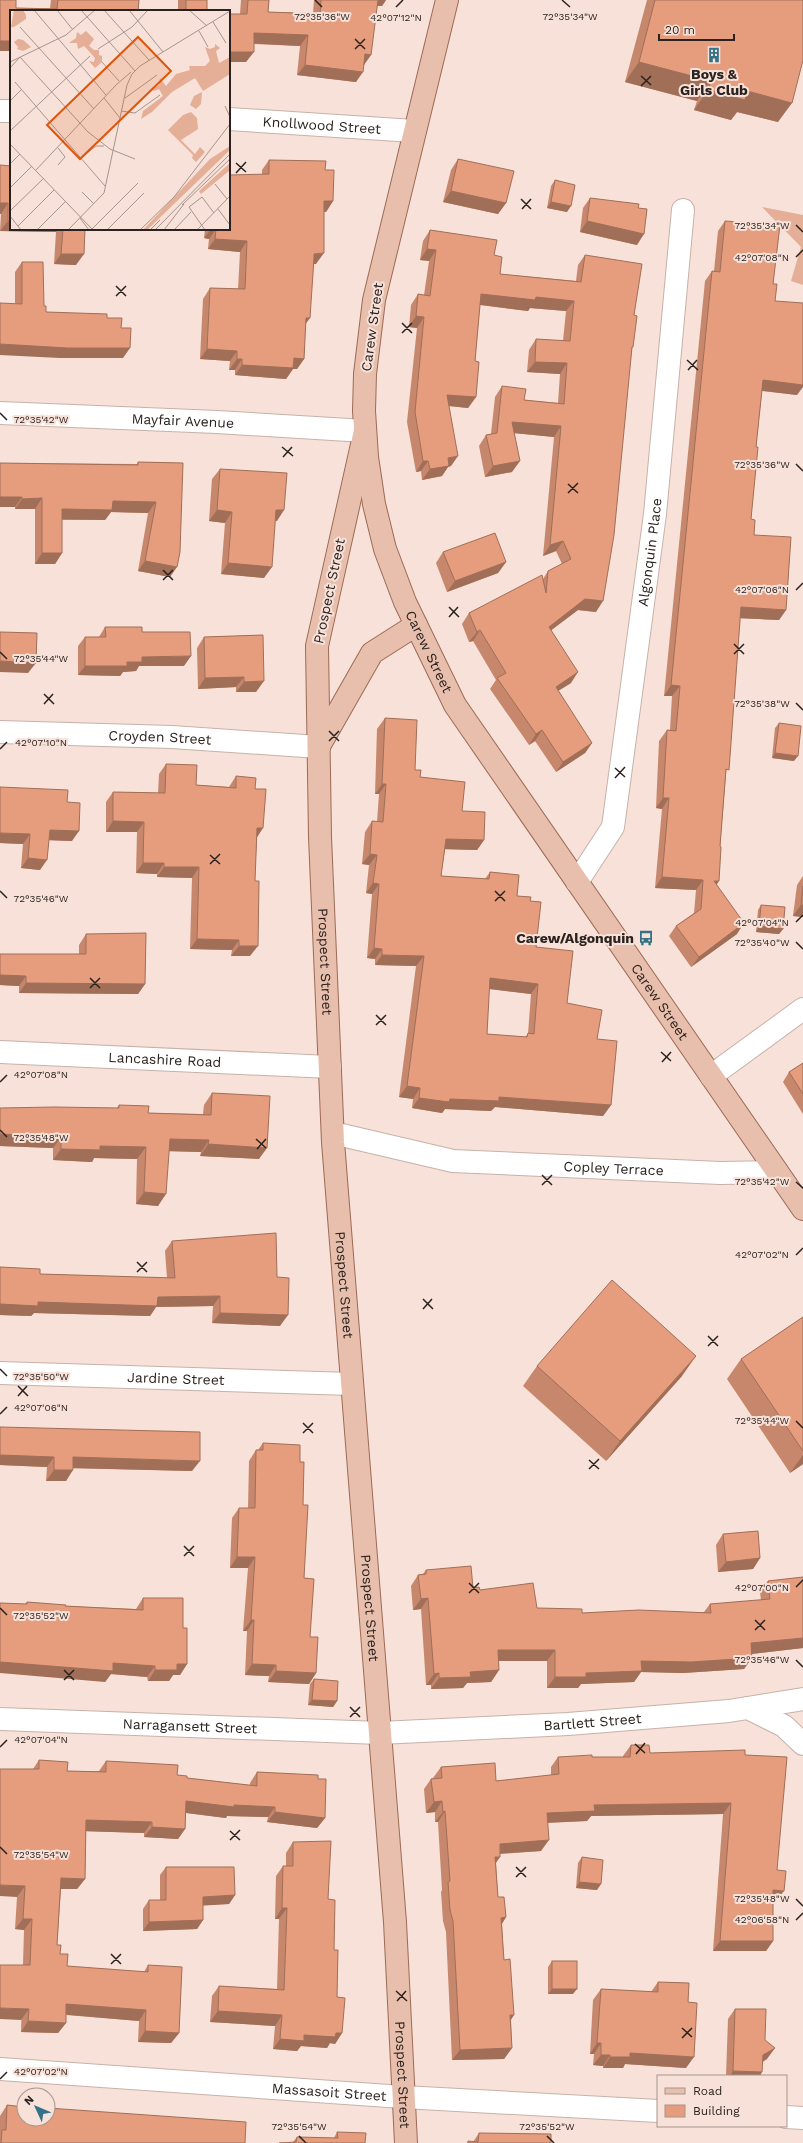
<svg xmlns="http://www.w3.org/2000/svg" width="803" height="2143" viewBox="0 0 803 2143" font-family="'Work Sans',sans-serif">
	<rect width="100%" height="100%" fill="#f7e1d8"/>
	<path fill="#e5ae96" d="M762 207 803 215V285L791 281 801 247Z"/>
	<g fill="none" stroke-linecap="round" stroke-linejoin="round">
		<g stroke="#c7b2a9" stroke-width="24">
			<g id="minor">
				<path d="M0 111H11"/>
				<path id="s1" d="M229 119 414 131"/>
				<path id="s2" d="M0 413 217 422 365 431"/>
				<path id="s3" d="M0 732 172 737 319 747"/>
				<path id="s4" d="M577 882 613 827 655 514 683 210"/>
				<path id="s5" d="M0 1052 330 1067"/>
				<path d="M711 1076 803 1009"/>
				<path id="s6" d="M333 1133 453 1161 720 1173 777 1172"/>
				<path id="s7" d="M0 1373 352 1384"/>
				<path d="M748 1708 784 1726 803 1744"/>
				<path id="s8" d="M0 1719 380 1733 568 1724 729 1711 803 1699"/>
				<path id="s9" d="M0 2069 403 2097 658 2111"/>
				<path d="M786 2117 803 2118"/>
			</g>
		</g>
		<g stroke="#9c6b56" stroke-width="24">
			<g id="major">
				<path id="s10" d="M447 0 374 300 365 374 364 411 367 457 374 504 385 549 405 602 455 705 803 1209"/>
				<path id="s11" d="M365 431 317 646 320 837 333 1142 395 1922 406 2143"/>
				<path d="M319 746 372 653 416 625"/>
			</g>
		</g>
		<use href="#minor" stroke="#fff" stroke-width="22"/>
		<use href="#major" stroke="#e8beac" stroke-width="22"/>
	</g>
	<g fill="#c6876c" fill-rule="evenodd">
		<path d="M0 0H16V8H50L51 0H139L138 11H11V51H0Z"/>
		<rect x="178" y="0" width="29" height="11"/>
		<path d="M241 0H269L268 12 313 13 314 0H386L382 6H377L364 65 356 82 297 75 300 46 254 44 246 62 240 14Z"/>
		<path d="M647 0H803L778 122 737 112 731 120 694 110 697 101 625 82Z"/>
		<path d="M458 159 506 203 498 214 443 202 451 170Z"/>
		<path d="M269 160 325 170 333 201 326 212 324 211 316 264H313L305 324 304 359 297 369H293L286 379 235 375V370H229L230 361 200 359 203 299 210 288 238 289 240 252 208 249 209 239 204 238 205 229H229L262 174V170Z"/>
		<path d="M11 166V229H85L76 265 54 264 56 232 0 231 1 214Z"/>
		<path d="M555 180 567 212 547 208 551 186Z"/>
		<path d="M590 198 638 208 637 245 580 232 583 208Z"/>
		<path d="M725 221 773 284 775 301 797 395 762 391 756 447 751 519 754 535 786 610 779 620 740 618 726 774 717 885 737 934 691 967 669 936 676 926 694 913 696 890 655 888 662 809 656 808 659 741 667 730H670L672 696H664L705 281 712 271H714L718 231Z"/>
		<path d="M430 230 494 255 500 274 576 281 578 265 585 255 634 315 632 350 596 612 578 610 551 630 571 683 558 691 592 743 585 753 556 772 535 741 529 745 490 689 496 680 473 641 469 642 462 624 469 613 543 579 548 571 562 564 556 551 543 556 554 437 514 433 512 472 485 477 479 446 486 435 491 434 495 397 502 386 524 400 558 403 560 374 527 372 529 350 536 339 563 341 566 311 530 308 528 311 480 305 475 361 476 397 468 408 449 406 451 466 448 467 442 476 422 480 421 471 416 472 407 422 417 328 409 327 411 305 418 294 424 295 429 261 420 260 423 241Z"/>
		<path d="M22 262 44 306 46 312 107 318 121 328 123 358H60L15 304V272Z"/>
		<path d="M138 462 183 463 170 577 138 571 148 513 111 512 105 520H62V553L55 564H35V509H15V507H0V463L137 464Z"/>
		<path d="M220 469 277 521H275L264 578 221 574 225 523 209 521 212 479Z"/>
		<path d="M443 552 506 562 498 573 447 592 436 563Z"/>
		<path d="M105 627 142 632 184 666H139L136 671 123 672 120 676 78 675V646L85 637H99Z"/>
		<path d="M263 635 256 692H236V687L198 689 197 648 204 637Z"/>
		<path d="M385 718 415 770 420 777 462 811 484 840 477 850 445 849 441 876 485 879 490 872 517 896 530 901 536 947 567 1003 597 1039 611 1105 603 1116 495 1107 491 1111 445 1109 442 1113 412 1108 413 1099 399 1097 416 966 375 965V959L367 958 372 894 366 893 369 865 362 864 365 832 372 821 377 822 379 794H375L377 729ZM489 989 531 994 528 1034 525 1037 487 1034Z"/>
		<path d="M779 723 794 761 772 758 775 728Z"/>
		<path d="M166 764 196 785 229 787 236 776 255 789 257 838 250 956H231L232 950 190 949 192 878 157 877V874L136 873 137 832H106V802L113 792 158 793 159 774Z"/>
		<path d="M67 802 72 841 49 840 40 870 21 868 23 844 0 843Z"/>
		<path d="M803 876V917L793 916 797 885Z"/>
		<path d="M761 905 783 929 779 934 756 932 758 910Z"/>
		<path d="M86 934 145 984 138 994 19 993V986L0 985V954H79V945Z"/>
		<path d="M803 1063V1114L783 1082 789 1072Z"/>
		<path d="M212 1093 259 1159 200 1156 201 1152 169 1151 158 1206 136 1204 137 1159 94 1158 92 1162 53 1160V1148L0 1146V1108H117L119 1105 148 1113 203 1114 204 1105Z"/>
		<path d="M172 1241 277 1277 280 1326 212 1323 213 1306 156 1307 150 1316 34 1313 31 1316 0 1315V1267L40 1274 167 1278 165 1251Z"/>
		<path d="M803 1317V1464L790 1473 727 1379 741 1359Z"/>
		<path d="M537 1366 682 1376 606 1461 523 1386Z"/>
		<path d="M0 1427 192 1471 73 1468 66 1481H46L47 1467 0 1465Z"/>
		<path d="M263 1443 300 1462 303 1505 304 1578 310 1637 316 1673 309 1684 268 1682 269 1676 245 1675 247 1631H243L248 1568H230L232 1518 239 1508H248L249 1461 256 1450H258Z"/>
		<path d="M723 1534 760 1558 753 1569 718 1572 716 1545Z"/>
		<path d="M426 1570 473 1588 537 1608 582 1613 704 1612 710 1604 761 1600 760 1592 768 1581 803 1577V1648L752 1654V1658L744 1669 683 1673 641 1672 634 1682 581 1684 578 1688H547V1661H498L499 1670 491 1682 467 1683 463 1688 431 1689V1685H426L421 1609 413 1610 411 1586 418 1575 423 1574Z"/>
		<path d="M143 1598 183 1628 187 1664 180 1675H173L169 1681H148L147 1677 111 1674 105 1682 25 1604 27 1602 65 1606 136 1609Z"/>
		<path d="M314 1679 337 1701 333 1707 308 1705 310 1684Z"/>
		<path d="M631 1745 650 1753 745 1755 777 1870 776 1901H773V1941L766 1951H713L723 1814 591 1816 587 1821 547 1823 541 1851 500 1854 496 1863 498 1897 506 1917 502 1924 504 1960 511 2020 512 2048 504 2059 452 2060 446 1932 443 1921 441 1892 442 1890 438 1822H435V1812L426 1813 424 1789 431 1779 433 1778 441 1767 496 1781 551 1775V1767L558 1757H623V1756Z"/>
		<path d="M39 1760 67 1771H99L106 1761 177 1775 187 1778 250 1785V1783L257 1772 318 1779 325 1818 317 1828 267 1822 268 1817 227 1816 226 1818 186 1813 185 1829 178 1839 144 1837V1833L86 1831 85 1879 77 1889H61L57 1945 60 1954 67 1966 144 1972 148 1965 179 2033 171 2043 138 2042 139 2021 66 2015V2023L58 2033 21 2032 24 1930 15 1929 17 1897 33 1769Z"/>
		<path d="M293 1842 328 1899 334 1950 337 1997 342 2033 335 2044 330 2043 327 2048 301 2046 297 2051 273 2049 275 2026 210 2022 212 1996 219 1986 277 1989 279 1919H275L276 1876 283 1866H286V1853Z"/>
		<path d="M582 1857 597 1890 576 1888 578 1863Z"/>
		<path d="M166 1867 235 1895 229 1904 203 1905V1920L197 1929 143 1931V1909L149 1900H160V1875Z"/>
		<path d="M552 1961 573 1994H548V1967Z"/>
		<path d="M658 1982 688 2002 686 2068 625 2064 623 2068H603V2066L593 2065 594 2054H590L593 2000 601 1989 651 1992Z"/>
		<path d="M735 2009 765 2040 767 2059 763 2061 760 2076H726L728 2019Z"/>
		<path d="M7 2105 245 2143H0V2116Z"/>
		<path d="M337 2132 365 2143 293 2142 297 2137 334 2138Z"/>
		<path d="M479 2133 551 2143H467L468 2141 473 2142Z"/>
	</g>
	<g fill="#a16e58">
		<path d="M375 0H386L382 6H371Z"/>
		<path d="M254 33 308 35 300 46 246 43Z"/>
		<rect x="0" y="41" width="11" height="10"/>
		<path d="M229 52H254L246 62H229Z"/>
		<path d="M365 54 371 55 364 65 358 64Z"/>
		<path d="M639 62 711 81 697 101 625 82Z"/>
		<path d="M305 65 363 72 356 82 297 75Z"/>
		<path d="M708 90 747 91 792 103 778 122 737 112 731 120 694 110Z"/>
		<path d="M451 191 506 203 498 214 443 202Z"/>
		<path d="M324 201H333L326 212 317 211Z"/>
		<path d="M551 202 571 206 567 212 547 208Z"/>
		<path d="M0 203H8L1 214H0Z"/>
		<path d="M8 221H11V229H58L56 232 0 231Z"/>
		<path d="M587 221 644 234 637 245 580 232Z"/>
		<path d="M211 229H216L209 239 204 238Z"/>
		<path d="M215 239 247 241 240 252 208 249Z"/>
		<path d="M427 249 436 250 429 261 420 260Z"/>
		<path d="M324 253 316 264H307L314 254Z"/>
		<path d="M61 254H84L76 265 54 264Z"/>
		<path d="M481 294 536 297 574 301 566 311 530 308 528 311 474 304Z"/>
		<path d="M416 316 424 317 417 328 409 327Z"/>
		<path d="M306 318H310L302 329Z"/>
		<path d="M0 344 130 348 123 358H60L0 355Z"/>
		<path d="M207 349 237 351 230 361 200 359Z"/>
		<path d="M294 358 304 359 297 369H293L286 379 235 375 242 365Z"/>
		<path d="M237 359H242L235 370H229Z"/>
		<path d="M535 362 567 363 560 374 527 372Z"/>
		<path d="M763 380 803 385V387L797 395 755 390Z"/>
		<path d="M447 395 476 397 468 408 440 405Z"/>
		<path d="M512 422 561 426 554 437 504 432Z"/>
		<path d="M458 456 451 466 448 467 442 476 422 480 430 469 448 458Z"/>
		<path d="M423 461H428L421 471 416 472Z"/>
		<path d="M520 461 512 472 485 477 493 466Z"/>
		<path d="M0 497H22L15 507H0Z"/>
		<path d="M42 498 35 509H15L22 499Z"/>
		<path d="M113 501 156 502 148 513 111 512 105 520 55 519 62 509Z"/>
		<path d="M217 510 232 512 225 523 209 521Z"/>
		<path d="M276 510H284L277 521 269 520Z"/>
		<path d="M563 541 556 551 543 556 550 545Z"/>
		<path d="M42 553H62L55 564H35Z"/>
		<path d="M145 561 177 567 170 577 138 571Z"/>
		<path d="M506 562 498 573 447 592 455 581Z"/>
		<path d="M228 563 272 567 264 578 221 574Z"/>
		<path d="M585 599 603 601 596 612 578 610 541 638 549 627Z"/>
		<path d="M741 607 786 610 779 620 734 618Z"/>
		<path d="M480 630 473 641 469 642 477 632Z"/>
		<path d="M191 656 184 666H139L136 671 123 672 120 676 78 675 85 666 127 662 142 657Z"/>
		<path d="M0 661 36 663 28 673 0 672Z"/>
		<path d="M578 672 571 683 548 697 556 687Z"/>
		<path d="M244 677 236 687 198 689 205 678Z"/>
		<path d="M264 681 256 692H236L244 682Z"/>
		<path d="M671 685 680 686 672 696H664Z"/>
		<path d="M542 730 535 741 529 745 536 734Z"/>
		<path d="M592 743 585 753 556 772 563 762Z"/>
		<path d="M775 753 798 756 794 761 772 758Z"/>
		<path d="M382 784H386L379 794H375Z"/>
		<path d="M663 798H669L662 809 656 808Z"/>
		<path d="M113 821 144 822 137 832H106Z"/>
		<path d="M257 828H263L256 839Z"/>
		<path d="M50 830 79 831 72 841 43 840Z"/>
		<path d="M0 833 30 834 23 844 0 843Z"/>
		<path d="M446 839 484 840 477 850 439 849Z"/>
		<path d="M370 854 377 855 369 865 362 864Z"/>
		<path d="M28 858 47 860 40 870 21 868Z"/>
		<path d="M143 863H164L157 874 136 873Z"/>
		<path d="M164 867H199L192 878 157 877Z"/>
		<path d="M662 877 703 880 696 890 655 888Z"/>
		<path d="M714 881H719L712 892Z"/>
		<path d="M373 883 379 884 372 894 366 893Z"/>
		<path d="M801 905H803V917L793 916Z"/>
		<path d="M744 923 737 934 691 967 699 957Z"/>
		<path d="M759 926 783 929 779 934 756 932Z"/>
		<path d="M197 939 239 940 232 950 190 949Z"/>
		<path d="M239 946H258L250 956H231Z"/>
		<path d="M374 948 382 949 375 959 367 958Z"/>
		<path d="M382 955 424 956 416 966 375 965Z"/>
		<path d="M0 975 26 976 19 986 0 985Z"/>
		<path d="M490 978 538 984 531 994 482 988Z"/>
		<path d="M26 983 145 984 138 994 19 993Z"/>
		<path d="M407 1086 420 1088 413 1099 399 1097Z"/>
		<path d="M499 1097 611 1105 603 1116 495 1107 491 1111 445 1109 442 1113 412 1108 419 1098 450 1099Z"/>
		<path d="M0 1134 61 1137 53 1148 0 1146Z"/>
		<path d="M170 1139 209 1140 201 1152 162 1151Z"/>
		<path d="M208 1144 267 1148 259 1159 200 1156Z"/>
		<path d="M100 1146 146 1147 137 1159 94 1158 92 1162 53 1160 61 1149Z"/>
		<path d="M144 1192 166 1194 158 1206 136 1204Z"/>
		<path d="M220 1296 213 1306 156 1307 150 1316 34 1313 31 1316 0 1315V1304L158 1297Z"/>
		<path d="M220 1313 288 1315 280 1326 212 1323Z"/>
		<path d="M696 1356 682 1376 606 1461 620 1441Z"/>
		<path d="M0 1455 54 1457 47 1467 0 1465Z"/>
		<path d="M803 1455V1464L790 1473Z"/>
		<path d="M73 1457 200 1461 192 1471 66 1468Z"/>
		<path d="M54 1470H73L66 1481H46Z"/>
		<path d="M237 1557H255L248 1568H230Z"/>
		<path d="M760 1558 753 1569 718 1572 726 1562Z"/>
		<path d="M428 1598 421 1609 413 1610 421 1599Z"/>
		<path d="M251 1620H254L247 1631H243Z"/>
		<path d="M803 1638V1648L743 1655 751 1643Z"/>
		<path d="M498 1650H555L547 1661H490Z"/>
		<path d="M752 1658 744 1669 683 1673 641 1672 634 1682 581 1684 578 1688H547L555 1677 586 1673 641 1661Z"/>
		<path d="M0 1662 113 1663 155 1666 147 1677 111 1674 105 1682 0 1673Z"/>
		<path d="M177 1664H187L180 1675H173L169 1681H148L155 1670Z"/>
		<path d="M252 1664 276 1665 269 1676 245 1675Z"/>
		<path d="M499 1670 491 1682 467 1683 463 1688 431 1689 439 1678 470 1672Z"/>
		<path d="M276 1671 316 1673 309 1684 268 1682Z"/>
		<path d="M439 1673 431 1685H426L434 1674Z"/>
		<path d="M312 1700 337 1701 333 1707 308 1705Z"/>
		<path d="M186 1801 234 1805 275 1807 268 1817 227 1816 226 1818 179 1812Z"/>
		<path d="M442 1801 435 1812 426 1813 434 1802Z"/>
		<path d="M731 1803 723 1814 591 1816 587 1821 539 1823 547 1813 594 1805Z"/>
		<path d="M445 1811 438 1822H435L443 1812Z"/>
		<path d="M275 1812 325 1818 317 1828 267 1822Z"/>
		<path d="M86 1820 152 1822 144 1833 78 1831Z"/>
		<path d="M152 1827 185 1829 178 1839 144 1837Z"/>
		<path d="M549 1840 541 1851 492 1854 500 1844Z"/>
		<path d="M495 1857H500L493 1867Z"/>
		<path d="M61 1878 85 1879 77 1889H54Z"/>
		<path d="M579 1882 601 1884 597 1890 576 1888Z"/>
		<path d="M0 1885 25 1886 17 1897 0 1896Z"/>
		<path d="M773 1890 784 1891 776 1901 766 1900Z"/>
		<path d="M235 1895 229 1904 197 1906 203 1897Z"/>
		<path d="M282 1908H287L279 1919H275Z"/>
		<path d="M506 1917 499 1928 501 1918Z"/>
		<path d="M23 1919H32L24 1930 15 1929Z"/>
		<path d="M203 1920 197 1929 143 1931 149 1922Z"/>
		<path d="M720 1941H773L766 1951H713Z"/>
		<path d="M552 1989H577L573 1994H548Z"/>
		<path d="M66 2004 146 2010 139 2021 59 2014Z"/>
		<path d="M0 2008 29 2009 21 2020 0 2019Z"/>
		<path d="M218 2011 282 2015 275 2026 210 2022Z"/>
		<path d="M510 2015H514L507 2026Z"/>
		<path d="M28 2021 66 2023 58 2033 21 2032Z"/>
		<path d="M145 2031 179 2033 171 2043 138 2042Z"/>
		<path d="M336 2033H342L335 2044 330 2043 327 2048 301 2046 297 2051 273 2049 280 2039 304 2035Z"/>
		<path d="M597 2043H601L594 2054H590Z"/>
		<path d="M512 2048 504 2059 452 2060 460 2050Z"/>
		<path d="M775 2048 767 2059 756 2066 763 2055Z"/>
		<path d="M630 2053 694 2057 686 2068 625 2064 623 2068H603L610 2057Z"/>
		<path d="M601 2055H610L603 2066 593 2065Z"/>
		<path d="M733 2071 762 2072 760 2076H730Z"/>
	</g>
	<g fill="#e69d7d" stroke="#a16e58" fill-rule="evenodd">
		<path d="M0 0H16V8L57 9 58 0H139L138 11H11V41H0Z"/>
		<rect x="186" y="0" width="21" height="11"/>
		<path d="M248 0H269L268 12 320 14 321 0H378L371 55 365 54 363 72 305 65 308 35 254 33V52H229V14H247Z"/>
		<path d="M655 0H803V60L792 103 747 91 745 100 708 90 711 81 639 62Z"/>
		<path d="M458 159 514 171 506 203 451 191Z"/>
		<path d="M269 160 326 161 325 170H334L333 201H324V253L314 254V258L310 318H306L304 359 294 358 293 368 242 365V359H237V351L207 349 210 288 245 289 247 241 215 239 216 229H229V175L269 174Z"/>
		<path d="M0 165 11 166V221H8V203H0Z"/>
		<path d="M555 180 575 185 571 206 551 202Z"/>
		<path d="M590 198 639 204 638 208 647 209 644 234 587 221Z"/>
		<path d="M725 221 780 225 773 284H777L775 301 803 303V385L763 380 756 447H758L751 519 755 520 754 535 791 537 786 610 741 607 729 770 726 769 720 846 721 847 719 881H714L744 923 699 957 676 926 701 909 703 880 662 877 669 798H663L667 730 676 731 680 686 671 685 712 271 720 272Z"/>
		<path d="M63 229H85L84 254H61Z"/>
		<path d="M430 230 497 240 494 255 502 257 500 274 581 282 585 255 642 264 634 315 637 316 633 347H632L614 535 603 601 585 599 549 627 578 672 556 687 592 743 563 762 542 730 536 734 497 678 506 673 480 630 477 632 469 613 542 575 546 593 548 571 571 559 563 541 550 545 561 426 512 422 520 461 493 466 486 435 497 433 502 386 526 389 524 400 564 404 567 363 535 362 536 339 570 341 574 301 536 297 535 300 481 294 475 361 479 362 476 397 447 395 458 456 448 458 449 466 430 469 428 461H423L415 412 424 317 416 316 418 294 430 296 436 250 427 249Z"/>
		<path d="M22 262H43L44 306H46V312L107 314V318H122L121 328H131L130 348H67L0 344V303L22 304Z"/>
		<path d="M138 462 183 463 180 552 177 567 145 561 156 502 113 501 112 510 62 509V553H42V498L22 499V497H0V463L138 465Z"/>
		<path d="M220 469 287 473 284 510H276L272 567 228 563 232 512 217 510Z"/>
		<path d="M495 533 506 562 455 581 443 552Z"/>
		<path d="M105 627H142V632H190L191 656 142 657V662H127V666H85V637H106Z"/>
		<path d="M0 632 37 633 36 663 0 661Z"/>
		<path d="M263 635 264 681 244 682V677L205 678 204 637Z"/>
		<path d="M385 718 417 720 415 770H421L420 777 465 782 462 811 485 812 484 840 446 839 441 876 489 879 490 872 519 875 517 896 531 897 530 901 541 902 536 947 573 951 567 1003 602 1010 597 1039 617 1041 611 1105 499 1097V1101L450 1099 449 1102 419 1098 420 1088 407 1086 424 956 382 955V949L374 948 379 884 373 883 377 855 370 854 372 821 383 822 386 784H382ZM490 978 538 984 534 1034 528 1033 527 1037 487 1034Z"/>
		<path d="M779 723 801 726 798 756 775 753Z"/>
		<path d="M166 764 197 765 196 785 236 788V776L256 778 255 789H266L263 828H257L255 881H259L258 946H239V940L197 939 199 867H164V863H143L144 822 113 821V792L165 793Z"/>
		<path d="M0 787 68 790 67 802 80 803 79 831 50 830 47 860 28 858 30 834 0 833Z"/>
		<path d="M803 886V905H801Z"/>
		<path d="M761 905 785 907 783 929 759 926Z"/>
		<path d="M146 933 145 984 26 983V976L0 975V954H86V934Z"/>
		<path d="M803 1063V1094L789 1072Z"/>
		<path d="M212 1093 270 1096 267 1148 208 1144 209 1140 170 1139 166 1194 144 1192 146 1147 100 1146V1150L61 1149V1137L0 1134V1108L54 1107 119 1108V1105L149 1106 148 1113 211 1115Z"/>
		<path d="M276 1233 277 1277 289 1278 288 1315 220 1313V1296L158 1297 157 1306 38 1302V1306L0 1304V1267L40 1269V1274L175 1278 172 1241Z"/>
		<path d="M612 1280 696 1356 620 1441 537 1366Z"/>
		<path d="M803 1317V1451L741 1359Z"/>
		<path d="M0 1427 200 1432V1461L73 1457V1470H54V1457L0 1455Z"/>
		<path d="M263 1443 300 1445V1462H304L303 1505H308L304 1578 314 1579 310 1637H318L316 1673 276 1671V1665L252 1664 254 1620H251L255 1557H237L239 1508H255L256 1450H263Z"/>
		<path d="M758 1531 760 1558 726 1562 723 1534Z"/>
		<path d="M471 1566 473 1588 479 1587 480 1590 533 1583 537 1608 582 1609V1613L639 1610 711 1613 710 1604 770 1599 768 1581 803 1577V1638L751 1643 752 1658 691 1662 641 1661 642 1671 586 1673V1677H555V1650H498L499 1670 470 1672 471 1677 439 1678V1673L434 1674 428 1598 421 1599 418 1575 426 1574V1570Z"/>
		<path d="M143 1598H183V1628H187V1664H177V1670H155V1666L113 1663V1671L0 1662V1603L27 1604V1602L66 1605 65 1606 143 1610Z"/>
		<path d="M314 1679 338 1681 337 1701 312 1700Z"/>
		<path d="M631 1745H649L650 1753 745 1750V1755L787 1757 777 1870 786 1871 784 1891 773 1890V1941H720L731 1803 594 1805 595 1811 547 1813 549 1840 500 1844V1857H495L498 1897H504L506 1917 501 1918 504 1960 510 1959 514 2015H510L512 2048 460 2050 453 1921 450 1910 448 1882 450 1881 445 1811 443 1812 442 1801 434 1802 431 1779 442 1778 441 1767 495 1763 496 1781 559 1774 558 1757 592 1755V1757H630Z"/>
		<path d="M39 1760 68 1762 67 1771 106 1772V1761L178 1765 177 1775 187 1776V1778L257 1786V1772L318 1775V1779H326L325 1818 275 1812V1807L234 1805V1807L186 1801 185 1829 152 1827V1822L86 1820 85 1879 61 1878 57 1945H61L60 1954H68L67 1966 148 1972V1965L182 1967 179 2033 145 2031 146 2010 66 2004V2023L28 2021 29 2009 0 2008V1965H30L32 1919H23L25 1886 0 1885V1769H39Z"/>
		<path d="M331 1841 328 1899 335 1900 334 1950H338L337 1997 345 1998 342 2033H336L335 2037 304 2035V2041L280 2039 282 2015 218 2011 219 1986 284 1990 287 1908H282L283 1866H293V1842Z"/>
		<path d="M582 1857 603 1860 601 1884 579 1882Z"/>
		<path d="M166 1867H234L235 1895 203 1897V1920L149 1922V1900H166Z"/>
		<rect x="552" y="1961" width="25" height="28"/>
		<path d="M658 1982 689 1983 688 2002 697 2003 694 2057 630 2053V2057H610V2055H601V2043H597L601 1989 658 1992Z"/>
		<path d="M735 2009H766L765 2040 775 2048 763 2055 762 2072 733 2071Z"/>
		<path d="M7 2105 24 2107V2119H48V2108L246 2122 245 2143H1L2 2130H6Z"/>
		<path d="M337 2132 366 2133 365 2143H279L296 2142 297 2137 338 2138Z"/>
		<path d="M479 2133 551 2134V2143H468V2141L478 2142Z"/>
	</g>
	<path fill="none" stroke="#2a221f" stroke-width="1.5" d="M315 0 322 7M562 0 570 7M396 7 403 0M355 39 365 49M355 49 365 39M641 76 651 85M641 86 651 76M236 163 246 172M236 173 246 162M521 199 531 209M522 209 531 199M796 225 803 232M796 257 803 250M116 286 126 296M116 296 126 286M402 323 412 333M402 333 412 323M687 360 698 370M688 370 697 360M0 413 7 420M282 447 293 456M283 457 292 447M796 464 803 471M568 484 578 493M568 493 578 483M163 570 173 580M163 580 173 570M796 590 803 583M449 607 459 617M449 617 458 607M734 644 744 654M0 652 7 659M734 654 744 644M44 694 54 704M796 703 803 710M44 704 53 694M329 731 339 741M329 741 339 731M0 749 7 742M615 768 625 777M615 778 625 767M210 855 220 864M210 864 220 854M0 891 7 898M495 891 505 901M495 901 505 891M796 922 803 915M796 942 803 949M90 978 100 988M90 988 100 978M376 1015 386 1025M376 1025 386 1015M661 1052 671 1061M662 1062 671 1052M0 1082 7 1075M0 1130 7 1137M256 1139 266 1148M257 1149 266 1139M542 1175 552 1185M796 1182 803 1188M542 1185 552 1175M796 1255 803 1248M137 1262 147 1272M137 1272 147 1262M423 1299 433 1309M423 1309 432 1299M708 1336 718 1346M708 1346 718 1336M0 1369 7 1376M18 1386 28 1396M18 1396 27 1386M0 1414 7 1407M796 1421 803 1428M303 1423 313 1433M303 1433 313 1423M589 1460 599 1469M589 1469 599 1459M184 1546 194 1556M184 1556 194 1546M469 1583 479 1593M796 1587 803 1580M469 1593 479 1583M0 1608 7 1615M755 1620 765 1630M755 1630 765 1620M796 1660 803 1667M64 1670 74 1680M64 1680 74 1670M350 1707 360 1717M350 1717 360 1707M635 1744 645 1753M0 1747 7 1740M636 1754 645 1743M230 1831 240 1840M230 1840 240 1830M0 1847 7 1854M516 1867 526 1877M516 1877 526 1867M796 1899 803 1906M796 1920 803 1913M111 1954 121 1964M111 1964 121 1954M396 1991 407 2001M397 2001 406 1991M682 2028 692 2037M682 2038 692 2028M0 2079 7 2072M299 2136 306 2143M547 2136 554 2143"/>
	<defs>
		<g id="building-bare" transform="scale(1.2)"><path d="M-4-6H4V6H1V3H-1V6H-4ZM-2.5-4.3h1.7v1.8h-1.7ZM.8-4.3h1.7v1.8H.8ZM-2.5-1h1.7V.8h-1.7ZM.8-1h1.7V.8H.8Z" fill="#347288" stroke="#f7e1d8" stroke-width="2.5" paint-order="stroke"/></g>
		<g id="bus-bare" transform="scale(1.2)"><path d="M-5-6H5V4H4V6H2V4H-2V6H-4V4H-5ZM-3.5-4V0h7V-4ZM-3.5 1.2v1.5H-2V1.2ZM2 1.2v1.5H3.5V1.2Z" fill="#347288" stroke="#f7e1d8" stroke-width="2.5" paint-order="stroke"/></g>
	</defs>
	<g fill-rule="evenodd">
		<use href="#building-bare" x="714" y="55"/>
		<use href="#bus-bare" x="646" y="938"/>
	</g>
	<g text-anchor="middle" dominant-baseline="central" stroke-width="4" stroke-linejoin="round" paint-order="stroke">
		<g font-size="14" font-weight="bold" fill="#2a221f" stroke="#f7e1d8">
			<text x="714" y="74">Boys &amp;<tspan x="714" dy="16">Girls Club</tspan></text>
			<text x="634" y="938" text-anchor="end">Carew/Algonquin</text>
		</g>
		<g font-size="14" fill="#2a221f" stroke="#f7e1d8">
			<text stroke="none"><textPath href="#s1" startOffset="93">Knollwood Street</textPath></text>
			<text transform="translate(372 327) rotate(-82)">Carew Street</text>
			<text stroke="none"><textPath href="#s2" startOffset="183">Mayfair Avenue</textPath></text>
			<text stroke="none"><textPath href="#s4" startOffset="343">Algonquin Place</textPath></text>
			<text transform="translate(329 591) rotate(-78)">Prospect Street</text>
			<text stroke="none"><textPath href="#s10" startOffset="672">Carew Street</textPath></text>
			<text stroke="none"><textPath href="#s3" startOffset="160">Croyden Street</textPath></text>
			<text stroke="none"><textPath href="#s11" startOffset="536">Prospect Street</textPath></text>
			<text stroke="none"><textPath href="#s10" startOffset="1092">Carew Street</textPath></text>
			<text stroke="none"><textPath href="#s5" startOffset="165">Lancashire Road</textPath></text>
			<text stroke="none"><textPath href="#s6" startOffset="284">Copley Terrace</textPath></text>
			<text stroke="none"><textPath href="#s11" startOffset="860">Prospect Street</textPath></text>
			<text stroke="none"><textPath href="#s7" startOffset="176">Jardine Street</textPath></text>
			<text stroke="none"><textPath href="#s11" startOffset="1184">Prospect Street</textPath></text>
			<text stroke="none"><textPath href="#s8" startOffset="593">Bartlett Street</textPath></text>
			<text stroke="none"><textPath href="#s8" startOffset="190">Narragansett Street</textPath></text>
			<text stroke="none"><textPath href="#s11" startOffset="1652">Prospect Street</textPath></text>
			<text stroke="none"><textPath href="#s9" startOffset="330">Massasoit Street</textPath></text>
		</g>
	</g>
	<g transform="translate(10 10)">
		<rect width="220" height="220" fill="#f7e1d8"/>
		<path d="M4 0H13L16 5V9L4 17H1ZM76 21 84 29 79 36 84 40H89V45L92 46V52L85 58 79 51 84 52 85 48 77 39 74 36 68 39 67 33H59L66 28 67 22 71 25ZM8 29 13 30 21 37 13 41 7 39 8 37 4 32ZM205 34 210 38 206 41 209 53 220 47V64L193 81 185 68 162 82 142 102 131 109 133 101 153 86 149 79 144 81 142 79 149 75 150 68 156 76 166 64 180 60 179 56H195L200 51 195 37 200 39 205 37ZM192 82 191 94 186 99 180 95 184 86ZM181 102 187 108 188 119 171 130 185 144 190 137 195 142 186 152 182 148 183 145 158 120 173 105ZM220 136V140L137 220H133L200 149ZM220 153V160L191 184 189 181Z" fill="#e5ae96"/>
		<path fill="none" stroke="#a5958e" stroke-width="1" d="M24 0 96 85M47 0 63 20M71 0 125 61M94 0 139 50M119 0 153 42M179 0 197 16M203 12 216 33M10 17 84 99M189 21 198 37M88 39 122 17 138 0M10 47 78 122 100 139 125 149M0 52 56 25 85 0M92 52 109 71M0 58 10 47M5 72 95 176M94 88 110 108M115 88 147 65M0 91 11 80M215 96 220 107M111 101 125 103 150 85M0 121 80 46M0 134 83 220M71 148 86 136H94M0 154 10 144M48 155 55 147 48 138M26 160 106 75 121 62M205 174 217 189M0 178 22 156M72 182 84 194M172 195 220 149M208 199 220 215M0 201 34 168M0 206 11 220M70 208 79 220M8 216 44 180M82 219 128 173M27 220 56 191M58 220 94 183 117 75 122 64 130 56 220 1M97 220 134 183M130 220 164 187 220 114M140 220 150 210M145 220 220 144M154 220 174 194M164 220 181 202M187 220 220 186M195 220 179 197 192 187 204 203"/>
		<path fill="#de560d" fill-opacity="0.15" stroke="#de560d" stroke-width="2" d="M128 27 161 61 70 149 37 115Z"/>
		<rect width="220" height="220" fill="none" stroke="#2a221f" stroke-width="2"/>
	</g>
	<g font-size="10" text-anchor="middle" fill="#2a221f" stroke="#f7e1d8" stroke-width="4" stroke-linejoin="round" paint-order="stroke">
		<text x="322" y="20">72°35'36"W</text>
		<text x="570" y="20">72°35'34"W</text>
		<text x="396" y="21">42°07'12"N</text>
		<text x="762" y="229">72°35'34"W</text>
		<text x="762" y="261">42°07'08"N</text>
		<text x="41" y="423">72°35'42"W</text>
		<text x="762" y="468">72°35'36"W</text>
		<text x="762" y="593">42°07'06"N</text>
		<text x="41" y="662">72°35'44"W</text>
		<text x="762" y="707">72°35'38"W</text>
		<text x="41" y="746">42°07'10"N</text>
		<text x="41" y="902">72°35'46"W</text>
		<text x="762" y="926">42°07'04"N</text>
		<text x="762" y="946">72°35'40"W</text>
		<text x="41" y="1078">42°07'08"N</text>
		<text x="41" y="1141">72°35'48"W</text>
		<text x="762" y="1185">72°35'42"W</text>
		<text x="762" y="1258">42°07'02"N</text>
		<text x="41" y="1380">72°35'50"W</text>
		<text x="41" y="1411">42°07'06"N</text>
		<text x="762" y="1424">72°35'44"W</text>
		<text x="762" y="1591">42°07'00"N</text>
		<text x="41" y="1619">72°35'52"W</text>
		<text x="762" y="1663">72°35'46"W</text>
		<text x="41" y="1743">42°07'04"N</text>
		<text x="41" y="1858">72°35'54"W</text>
		<text x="762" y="1902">72°35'48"W</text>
		<text x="762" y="1923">42°06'58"N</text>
		<text x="41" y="2075">42°07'02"N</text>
		<text x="299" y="2130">72°35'54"W</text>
		<text x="547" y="2130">72°35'52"W</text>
	</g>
	<rect x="657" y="2075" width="130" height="52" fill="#f7e1d8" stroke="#a5958e"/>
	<rect x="665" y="2088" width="20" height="6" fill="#e8beac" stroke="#a5958e"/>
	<text x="693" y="2095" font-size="12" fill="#2a221f">Road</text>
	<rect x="665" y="2105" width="20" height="12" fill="#e69d7d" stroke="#a5958e"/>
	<text x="693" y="2115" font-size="12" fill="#2a221f">Building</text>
	<g transform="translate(36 2107) rotate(314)"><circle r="19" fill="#f7e1d8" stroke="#a5958e"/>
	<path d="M0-3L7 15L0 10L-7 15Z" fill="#347288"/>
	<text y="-6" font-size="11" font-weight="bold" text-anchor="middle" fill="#2a221f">N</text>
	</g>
	<path d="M659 34v6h75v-6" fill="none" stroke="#2a221f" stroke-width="2"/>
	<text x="665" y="34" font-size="12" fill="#2a221f" stroke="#f7e1d8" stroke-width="3" paint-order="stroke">20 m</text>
</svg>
